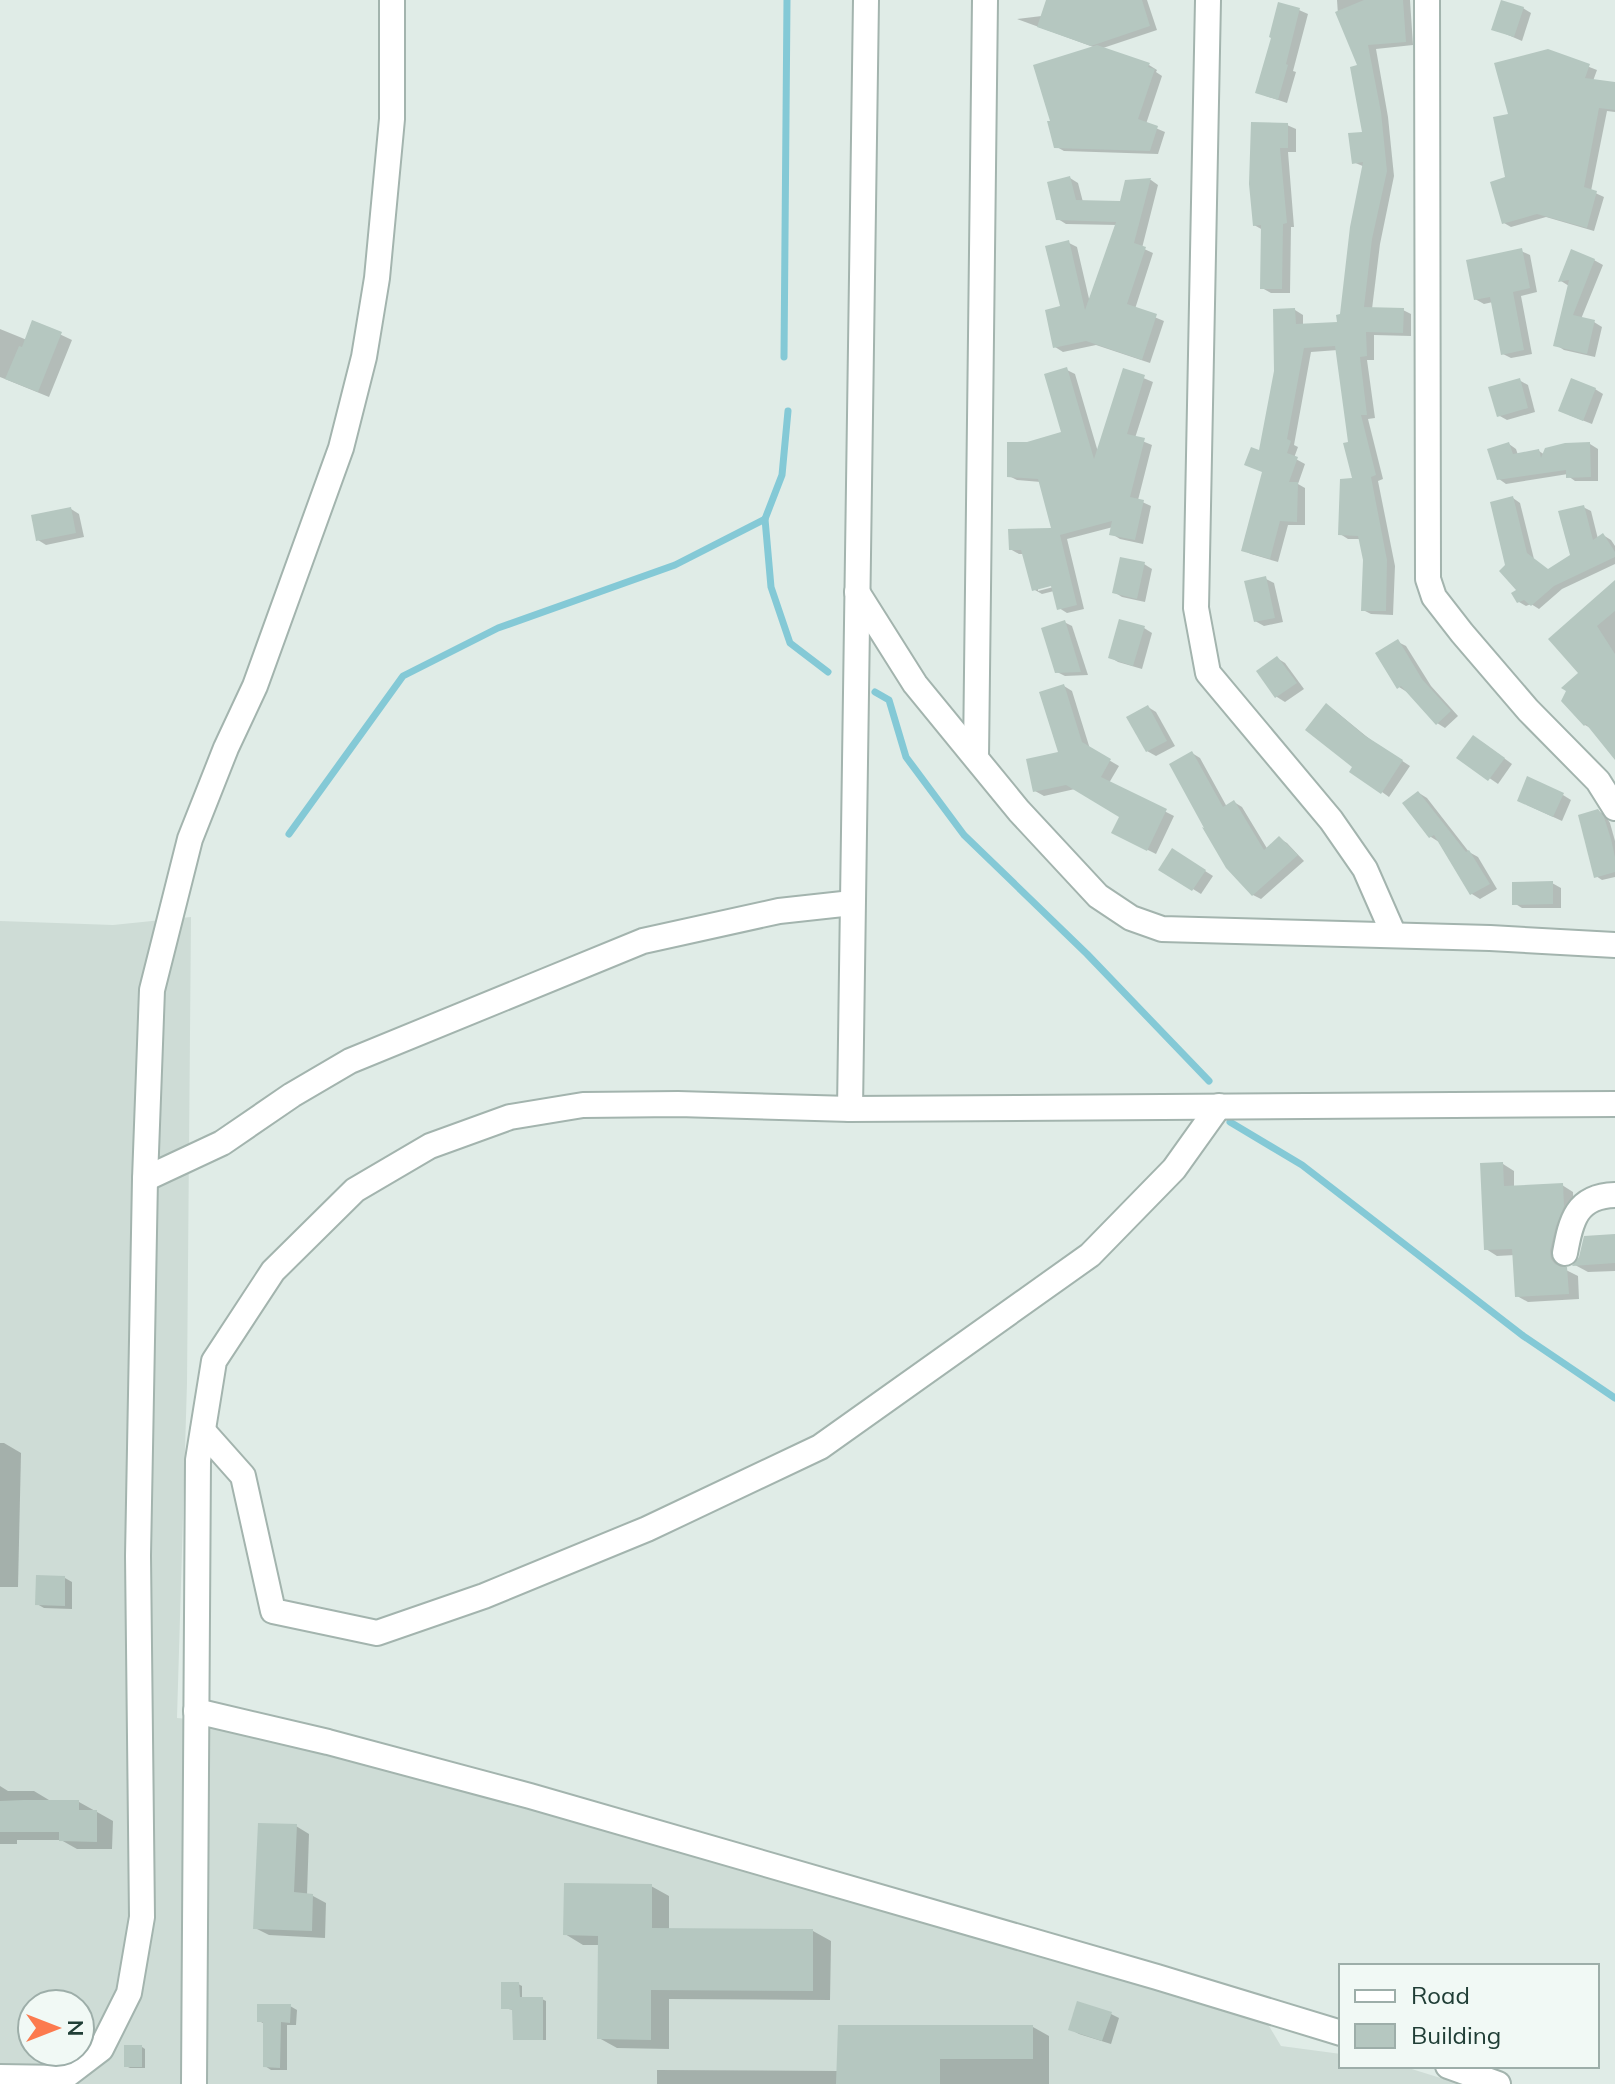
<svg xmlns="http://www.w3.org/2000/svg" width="1615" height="2084" viewBox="0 0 1615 2084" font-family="Mulish,sans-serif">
	<rect width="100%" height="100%" fill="#e0ece7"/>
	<path fill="#cedcd6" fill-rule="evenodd" d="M191 917 187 1383 177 1718 305 1730 1263 2016 1281 2046 1341 2054V2066H1402L1460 2084H0V921L113 925ZM32 2004H80V2052H32Z"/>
	<g fill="#0003" fill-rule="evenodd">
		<path d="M1050 0H1147L1157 30 1100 49 1149 65 1157 70 1156 72 1162 76 1146 124 1165 132 1158 154 1064 151 1055 146 1096 48 1017 19 1050 15Z"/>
		<path d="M1337 0H1410L1413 45 1376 49 1388 117 1394 176 1380 244 1372 309 1403 310 1411 314V336L1374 335V360H1367L1375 418 1368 419 1383 479 1378 481 1395 566 1393 615 1371 614 1363 610 1365 560 1360 539H1348L1340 534 1355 480 1338 350 1311 352 1294 445 1298 447 1294 458 1305 464 1298 484 1305 488V525H1288L1278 562 1251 554 1243 550 1264 473 1261 453 1295 310 1303 315V326L1339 324 1342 316 1365 167 1353 162 1364 134 1360 67 1338 15Z"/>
		<path d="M1523 8 1531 13 1522 41 1494 29Z"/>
		<path d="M1299 10 1308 14 1293 71 1296 72 1287 103 1266 96 1257 92Z"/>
		<path d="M1548 51 1597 70 1593 81 1615 84V112L1607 111 1591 191 1604 197 1594 231 1546 217 1511 227 1504 223 1511 116Z"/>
		<path d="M1287 125 1296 129V152H1288L1294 227H1291L1290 293H1271L1262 288 1263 230 1254 225Z"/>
		<path d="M1070 178 1078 183 1083 202 1121 203 1127 182 1151 180 1158 185 1142 248 1153 253 1135 309 1164 321 1150 363 1096 345 1063 352 1055 347 1062 308 1069 243 1077 247 1090 303 1117 225 1066 224 1058 219Z"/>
		<path d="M1521 251 1530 255 1537 292 1521 296 1532 354 1511 358 1503 354 1493 302 1484 304 1475 299Z"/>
		<path d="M1594 260 1603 265 1581 319 1594 322 1602 327 1595 357 1564 350 1556 345 1569 286 1561 281Z"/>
		<path d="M34 322 72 340 49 397 0 377V329L27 340Z"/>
		<path d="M1067 370 1075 374 1098 452 1124 370 1153 382 1135 438 1152 445 1138 500 1151 506 1143 544 1120 539 1112 534 1113 527 1067 539 1084 609 1067 613 1059 608 1054 591 1042 594 1033 589 1024 554H1019L1010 549 1053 530 1041 482 1017 480 1009 476 1027 444 1063 433ZM1061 585 1038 591V587Z"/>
		<path d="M1519 380 1528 385 1535 412 1507 420 1498 415Z"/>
		<path d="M1595 389 1603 394 1592 424 1569 415Z"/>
		<path d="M1509 444 1516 449 1518 455 1539 451 1545 455 1590 444 1598 449V481H1575L1568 476V474L1506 484 1499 479Z"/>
		<path d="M1513 498 1520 503 1534 559 1549 571 1572 556 1583 507 1591 511 1598 539 1603 535 1611 540 1615 546V564L1562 589 1539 609 1531 604 1526 606 1519 602V590L1507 566Z"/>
		<path d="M71 509 79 514 84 537 46 545 38 540Z"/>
		<path d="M1144 564 1152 569 1145 602 1122 597 1114 592Z"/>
		<path d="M1266 579 1274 583 1283 622 1264 626 1255 621Z"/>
		<path d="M1615 583V757L1592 729 1585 725 1581 673 1551 639Z"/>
		<path d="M1064 622 1072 626 1088 675 1065 676 1057 672Z"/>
		<path d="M1144 628 1152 633 1142 669 1118 662 1110 657Z"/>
		<path d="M1398 642 1406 646 1431 686 1458 716 1445 728 1437 723 1407 692 1399 687Z"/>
		<path d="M1277 658 1285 663 1304 689 1285 702 1277 697 1258 671Z"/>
		<path d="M1064 686 1072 691 1090 749 1119 766 1109 783 1174 816 1156 854 1122 837V817L1075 789 1044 796 1035 791 1060 753Z"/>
		<path d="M1148 707 1156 712 1175 746 1156 756 1147 751Z"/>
		<path d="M1334 710 1372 741 1410 766 1389 797 1382 792 1355 767Z"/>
		<path d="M1482 742 1512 764 1498 784 1459 757Z"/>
		<path d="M1192 753 1200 758 1227 807 1234 802 1242 807 1268 850 1280 839 1287 843 1304 861 1261 899 1253 895Z"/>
		<path d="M1419 793 1427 798 1469 852 1478 857 1497 889 1480 899 1472 894 1439 842 1431 837Z"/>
		<path d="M1563 795 1571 800 1562 821 1527 805Z"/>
		<path d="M1598 811 1605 815 1610 823 1615 841V877L1602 880 1596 876Z"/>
		<path d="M1172 850 1213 876 1201 894 1161 869Z"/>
		<path d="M1552 883 1561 888V908H1522L1514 903Z"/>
		<path d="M1503 1164 1514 1171V1188L1562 1185 1573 1192 1574 1213 1561 1258 1564 1269 1578 1276 1579 1299 1528 1302 1517 1296 1515 1255 1497 1256 1486 1249Z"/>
		<path d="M1615 1236V1271L1588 1272 1575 1265Z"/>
		<path d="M0 1443H4L21 1453 18 1587H0Z"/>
		<path d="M65 1578 72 1582V1609L44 1608 37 1604Z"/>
		<path d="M0 1786 8 1791H34L49 1800 79 1802 97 1812 113 1821 112 1849H77L61 1840H17V1844H0Z"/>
		<path d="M296 1826 309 1834 307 1895 313 1896 326 1903 325 1938 269 1935 255 1928Z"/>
		<path d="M651 1886 669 1896V1930L813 1931 831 1941 830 2000 669 1999V2049L617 2048 599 2038 600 1945H583L565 1934Z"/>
		<path d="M518 1984 522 1986V1999H542L546 2001V2040H519L515 2038 514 2010 503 2008Z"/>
		<path d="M290 2006 297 2010 296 2025H287V2070H271L265 2066V2024L259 2021Z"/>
		<path d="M1111 2014 1119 2018 1111 2044 1079 2034 1070 2029Z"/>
		<path d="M1033 2027 1049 2036V2084H657V2070L839 2071Z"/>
		<path d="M142 2047 145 2049V2068H130L126 2066Z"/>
	</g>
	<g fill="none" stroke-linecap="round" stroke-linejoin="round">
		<g stroke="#84c9d6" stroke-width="7">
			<path d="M784 357 787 0"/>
			<path d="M765 519 771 587 790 643 828 672"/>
			<path d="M875 692 889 700 906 757 964 835 1087 954 1209 1081"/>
			<path d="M289 834 403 676 498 628 675 565 765 519 782 475 788 411"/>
			<path d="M1230 1122 1302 1165 1522 1335 1615 1398"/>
		</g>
	</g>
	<g fill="#b5c7c0">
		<path d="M1046 0H1142L1150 26 1091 46 1037 27Z"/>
		<path d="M1364 0H1403L1406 42 1368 45 1381 112 1387 171 1372 239 1364 307 1404 308 1403 333 1366 332 1367 356 1360 357 1367 415H1361L1376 475 1371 477 1387 560 1386 611H1361L1363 560 1358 536 1338 535 1340 479 1352 478 1343 443 1348 442 1335 346 1304 348 1287 439 1291 441 1287 453 1298 457 1289 482H1298L1297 522 1280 521 1270 559 1241 551 1262 472 1244 465 1251 447 1259 450 1274 371 1273 309 1295 308 1296 324 1337 322 1336 315 1340 314 1350 227 1363 162 1352 164 1348 133 1362 132 1350 67 1357 65 1335 12Z"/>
		<path d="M1501 0 1524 7 1514 37 1491 30Z"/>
		<path d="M1278 2 1300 8 1286 64 1288 65 1278 100 1255 93 1271 38 1269 37Z"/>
		<path d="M1097 45 1150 63 1148 67 1155 69 1138 119 1158 126 1150 151 1054 148 1047 121H1050L1033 65Z"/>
		<path d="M1548 49 1590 64 1585 78 1615 82V110L1599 108 1584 187 1597 191 1587 228 1537 214 1502 224 1490 182 1505 177 1493 117 1508 114 1494 63Z"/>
		<path d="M1251 122 1288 123V148H1280L1287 223 1283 224 1282 289H1260L1261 225 1253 226 1249 184Z"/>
		<path d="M1070 176 1076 200 1120 201 1125 180 1151 178 1134 243 1146 247 1127 304 1157 314 1142 360 1086 341 1053 348 1045 310 1060 306 1045 246 1069 240 1085 310 1116 222 1056 220 1047 182Z"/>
		<path d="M1522 248 1530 288 1513 292 1524 350 1501 355 1490 297 1474 300 1466 260Z"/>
		<path d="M1571 249 1595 259 1573 315 1595 320 1587 354 1553 346 1569 280 1558 282Z"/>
		<path d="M32 320 62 332 38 392 5 379 19 346 22 347Z"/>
		<path d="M1067 367 1094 459 1123 368 1145 375 1127 434 1145 438 1130 497 1144 500 1135 540 1109 535 1112 521 1060 535 1077 605 1057 610 1051 586 1032 591 1021 550H1009L1008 529 1051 528 1038 479 1007 477V442H1027L1061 432 1044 374Z"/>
		<path d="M1520 378 1528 408 1497 417 1488 387Z"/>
		<path d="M1571 378 1596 388 1583 421 1558 411Z"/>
		<path d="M1509 442 1513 454 1539 449 1541 458 1545 448 1565 443 1590 442 1591 477 1566 478V470L1497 480 1487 449Z"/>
		<path d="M1513 496 1527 553 1548 569 1570 555 1558 511 1584 505 1593 540 1603 533 1615 552V557L1554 586 1531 606 1524 600 1517 603 1511 593 1516 590 1499 571 1505 565 1490 502Z"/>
		<path d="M71 507 76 533 36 541 31 515Z"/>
		<path d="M1120 557 1145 562 1137 599 1112 593Z"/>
		<path d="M1266 576 1275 618 1254 622 1244 581Z"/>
		<path d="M1615 580V611L1597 626 1615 654V760L1586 724 1584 726 1561 701 1566 691 1561 688 1578 673 1548 639Z"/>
		<path d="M1119 619 1145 626 1133 666 1108 658Z"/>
		<path d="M1065 620 1081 672 1055 673 1041 628Z"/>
		<path d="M1398 639 1422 679 1451 711 1436 725 1401 686 1397 689 1375 653Z"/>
		<path d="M1277 656 1297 683 1275 698 1256 671Z"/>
		<path d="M1064 684 1082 742 1111 759 1101 777 1167 809 1147 851 1111 833 1119 817 1066 785 1033 792 1026 759 1058 752 1039 692Z"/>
		<path d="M1326 703 1364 735 1403 760 1381 794 1349 772 1352 767 1305 730Z"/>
		<path d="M1148 705 1167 741 1146 752 1126 717Z"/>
		<path d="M1473 735 1505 758 1488 781 1456 758Z"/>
		<path d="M1192 751 1223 807 1234 800 1264 850 1279 836 1298 855 1252 896 1226 868 1202 827 1204 828 1169 764Z"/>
		<path d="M1527 776 1564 793 1553 817 1517 801Z"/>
		<path d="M1418 791 1466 852 1469 850 1490 884 1470 895 1434 835 1429 838 1402 803Z"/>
		<path d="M1598 809 1604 817 1611 839 1615 857V872L1594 878 1578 815Z"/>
		<path d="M1172 848 1206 870 1192 891 1158 870Z"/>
		<path d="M1553 881V904L1512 905V882Z"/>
		<path d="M1503 1162 1504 1186 1563 1183 1564 1206 1556 1226 1550 1251 1551 1259 1555 1264 1561 1267H1567L1569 1294 1515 1297 1512 1249 1484 1250 1480 1163Z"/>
		<path d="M1615 1234V1263L1572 1266 1579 1257 1584 1236Z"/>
		<path d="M36 1575 65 1576V1606L35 1605Z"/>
		<path d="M24 1800H79V1810H97V1842L59 1841V1832H0V1801Z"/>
		<path d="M258 1823 297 1824 294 1892 313 1894 312 1931 253 1929Z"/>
		<path d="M564 1883 652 1884V1928L813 1929V1991L651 1990V2040L597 2039 598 1936 563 1935Z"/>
		<path d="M501 1982H519L520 1997H543V2040H513L512 2009H501Z"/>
		<path d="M1077 2001 1112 2012 1102 2041 1068 2030Z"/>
		<path d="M257 2004H291L290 2023 281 2022 280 2068 263 2067V2022H257Z"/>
		<path d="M838 2025H1033V2059H940V2084H836Z"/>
		<rect x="124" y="2045" width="18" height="22"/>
	</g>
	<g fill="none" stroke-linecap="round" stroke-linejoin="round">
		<g stroke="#a3b4ae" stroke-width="28">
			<g id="minor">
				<path d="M1208 0 1196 608 1208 673 1331 820 1365 869 1394 935"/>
				<path d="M1427 0 1428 579 1434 597 1462 633 1528 710 1598 781 1615 808"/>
				<path d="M857 592 915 684 1019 811 1098 896 1131 918 1162 929 1490 938 1615 945"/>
				<path d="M976 757 985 0"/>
				<path d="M850 1109 866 0"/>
				<path d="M145 1179 222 1143 292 1095 350 1061 643 941 779 911 852 903"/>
				<path d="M1565 1253C1571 1221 1576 1196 1615 1195"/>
				<path d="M203 1431 243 1476 273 1611 377 1633 484 1596 647 1529 820 1447 1090 1255 1174 1169 1219 1106"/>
				<path d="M196 1711 328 1742 530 1796 1157 1977 1341 2033"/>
				<path d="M1448 2066 1498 2084"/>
				<path d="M0 2077 63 2078 101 2049 129 1993 142 1917 138 1556 145 1179 152 990 190 839 226 748 255 686 341 448 364 357 377 278 392 119V0"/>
				<path d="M194 2084 198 1460 214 1361 273 1271 355 1190 430 1146 510 1117 583 1105 678 1104 850 1109 1615 1104"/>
			</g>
		</g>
		<use href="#minor" stroke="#fff" stroke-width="24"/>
	</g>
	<rect x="1339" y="1964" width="260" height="104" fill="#f1f9f5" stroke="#9daea9" stroke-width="2"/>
	<rect x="1355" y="1990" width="40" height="12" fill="#ffffff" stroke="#9daea9" stroke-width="2"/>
	<text x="1411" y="2004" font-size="24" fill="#203e36">Road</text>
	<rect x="1355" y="2024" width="40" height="24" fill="#b5c7c0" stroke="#9daea9" stroke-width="2"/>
	<text x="1411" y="2044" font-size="24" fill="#203e36">Building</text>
	<g transform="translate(56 2028) rotate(90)"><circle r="38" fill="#f1f9f5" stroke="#9daea9" stroke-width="2"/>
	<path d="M0-6L14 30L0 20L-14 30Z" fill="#fc7a4e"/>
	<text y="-12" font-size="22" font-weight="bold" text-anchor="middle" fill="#203e36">N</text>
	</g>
</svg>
